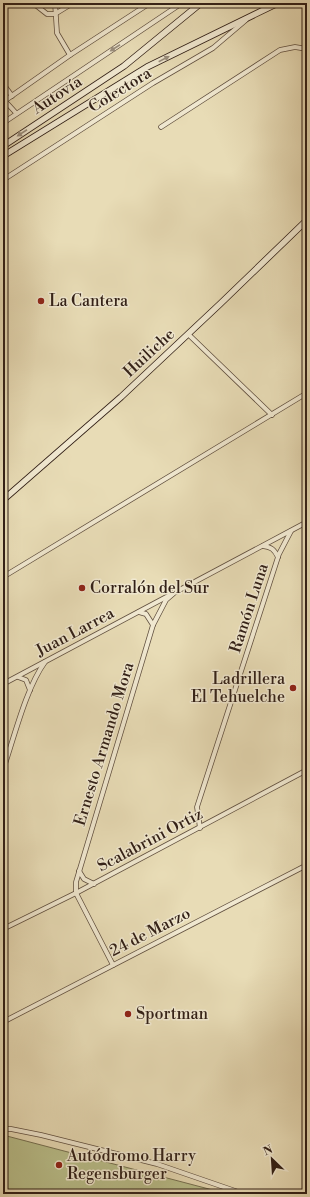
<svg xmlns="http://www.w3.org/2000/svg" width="310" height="1197" viewBox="0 0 310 1197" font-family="'Libre Bodoni',serif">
	<rect width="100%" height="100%" fill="#e8dcb6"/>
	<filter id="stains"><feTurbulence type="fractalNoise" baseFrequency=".005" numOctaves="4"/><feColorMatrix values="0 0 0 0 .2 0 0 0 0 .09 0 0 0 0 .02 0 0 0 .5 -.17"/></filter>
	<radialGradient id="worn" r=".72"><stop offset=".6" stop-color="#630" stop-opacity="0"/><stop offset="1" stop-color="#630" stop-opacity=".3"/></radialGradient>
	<path fill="#b9bf8b" stroke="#767051" d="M3 1135 228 1194H3Z"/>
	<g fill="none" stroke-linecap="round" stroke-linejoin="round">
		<g stroke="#604f3f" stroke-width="5.5">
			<g id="street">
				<path d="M33 3 47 14H55"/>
				<path d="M55 3 57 33 70 55"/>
				<path d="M55 14 73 3"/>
				<path d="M3 84 12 96"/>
				<path d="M5 101 16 113"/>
				<path d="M3 102 70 55 150 3"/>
				<path d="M3 123 182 3"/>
				<path d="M161 127 280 50 295 47 307 49"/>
				<path d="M3 180 153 83 213 48 246 20"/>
				<path d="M188 334 272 415"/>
				<path d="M263 546C271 547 274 549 278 557"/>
				<path d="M3 577 307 393"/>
				<path d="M139 612 146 614 153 625"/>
				<path d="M18 677 26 680 30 690"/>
				<path d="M3 684 307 522"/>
				<path d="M3 770C14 738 26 688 45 662"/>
				<path d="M200 828 197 807 279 554 291 531"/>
				<path d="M79 871 84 879 94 884"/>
				<path d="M3 929 76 893 307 770"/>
				<path d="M113 965 76 893V882L153 625 166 600 173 594"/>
				<path d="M3 1022 307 865"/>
				<path d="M3 1129H11L41 1135 157 1164 244 1194"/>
			</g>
		</g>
		<g stroke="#322017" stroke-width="7">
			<g id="secondary">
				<path d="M3 146 124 66 201 3"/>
				<path d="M3 156 147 67 278 3"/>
				<path d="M3 500 121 397 220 304 307 220"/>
			</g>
		</g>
		<use href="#street" stroke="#f0e8d0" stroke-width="4"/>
		<use href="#secondary" stroke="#f0e8d0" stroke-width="5.5"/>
	</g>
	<defs><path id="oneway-solid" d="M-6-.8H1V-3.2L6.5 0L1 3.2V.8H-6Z"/></defs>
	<g fill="#9a8e7d">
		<use href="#oneway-solid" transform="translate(115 48) rotate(147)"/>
		<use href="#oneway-solid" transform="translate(164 59) rotate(-27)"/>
		<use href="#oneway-solid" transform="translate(22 133) rotate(147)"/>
	</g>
	<g fill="#8f2418" stroke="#f0e8d0" stroke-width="1.5">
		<circle cx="41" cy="301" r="4"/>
		<circle cx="82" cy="588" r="4"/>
		<circle cx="293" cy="688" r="4"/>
		<circle cx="128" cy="1014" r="4"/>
		<circle cx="59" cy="1165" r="4"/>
	</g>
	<g text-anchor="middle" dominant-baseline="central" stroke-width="3" stroke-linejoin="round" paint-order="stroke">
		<g font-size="16" fill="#322017" stroke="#f0e8d0">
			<text transform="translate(120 90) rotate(-32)">Colectora</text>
			<text transform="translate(57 95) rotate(-33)">Autovía</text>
			<text transform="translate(149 353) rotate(-43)">Huiliche</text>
			<text transform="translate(249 608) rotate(-72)">Ramón Luna</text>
			<text transform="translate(75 632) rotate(-28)">Juan Larrea</text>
			<text transform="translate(104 744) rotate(-73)">Ernesto Armando Mora</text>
			<text transform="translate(150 840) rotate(-28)">Scalabrini Ortiz</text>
			<text transform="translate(150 932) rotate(-27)">24 de Marzo</text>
		</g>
		<g font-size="16" fill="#322017" stroke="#f0e8d0" text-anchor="start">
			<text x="49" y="301">La Cantera</text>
			<text x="90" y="588">Corralón del Sur</text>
			<text x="285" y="679" text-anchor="end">Ladrillera<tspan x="285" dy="18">El Tehuelche</tspan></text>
			<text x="136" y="1014">Sportman</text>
			<text x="67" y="1156">Autódromo Harry<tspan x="67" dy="18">Regensburger</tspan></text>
		</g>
	</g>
	<rect width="310" height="1197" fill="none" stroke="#e8dcb6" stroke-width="16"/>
	<rect x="4" y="4" width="302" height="1189" fill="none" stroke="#322017" stroke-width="2"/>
	<rect x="8" y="8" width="294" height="1181" fill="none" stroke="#322017"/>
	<g transform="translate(272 1159) rotate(335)" stroke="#f0e8d0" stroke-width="3" paint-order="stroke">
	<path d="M0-3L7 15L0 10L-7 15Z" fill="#322017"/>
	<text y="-6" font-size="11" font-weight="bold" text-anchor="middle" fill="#322017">N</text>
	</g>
	<rect width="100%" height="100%" filter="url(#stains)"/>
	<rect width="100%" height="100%" fill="url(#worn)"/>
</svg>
